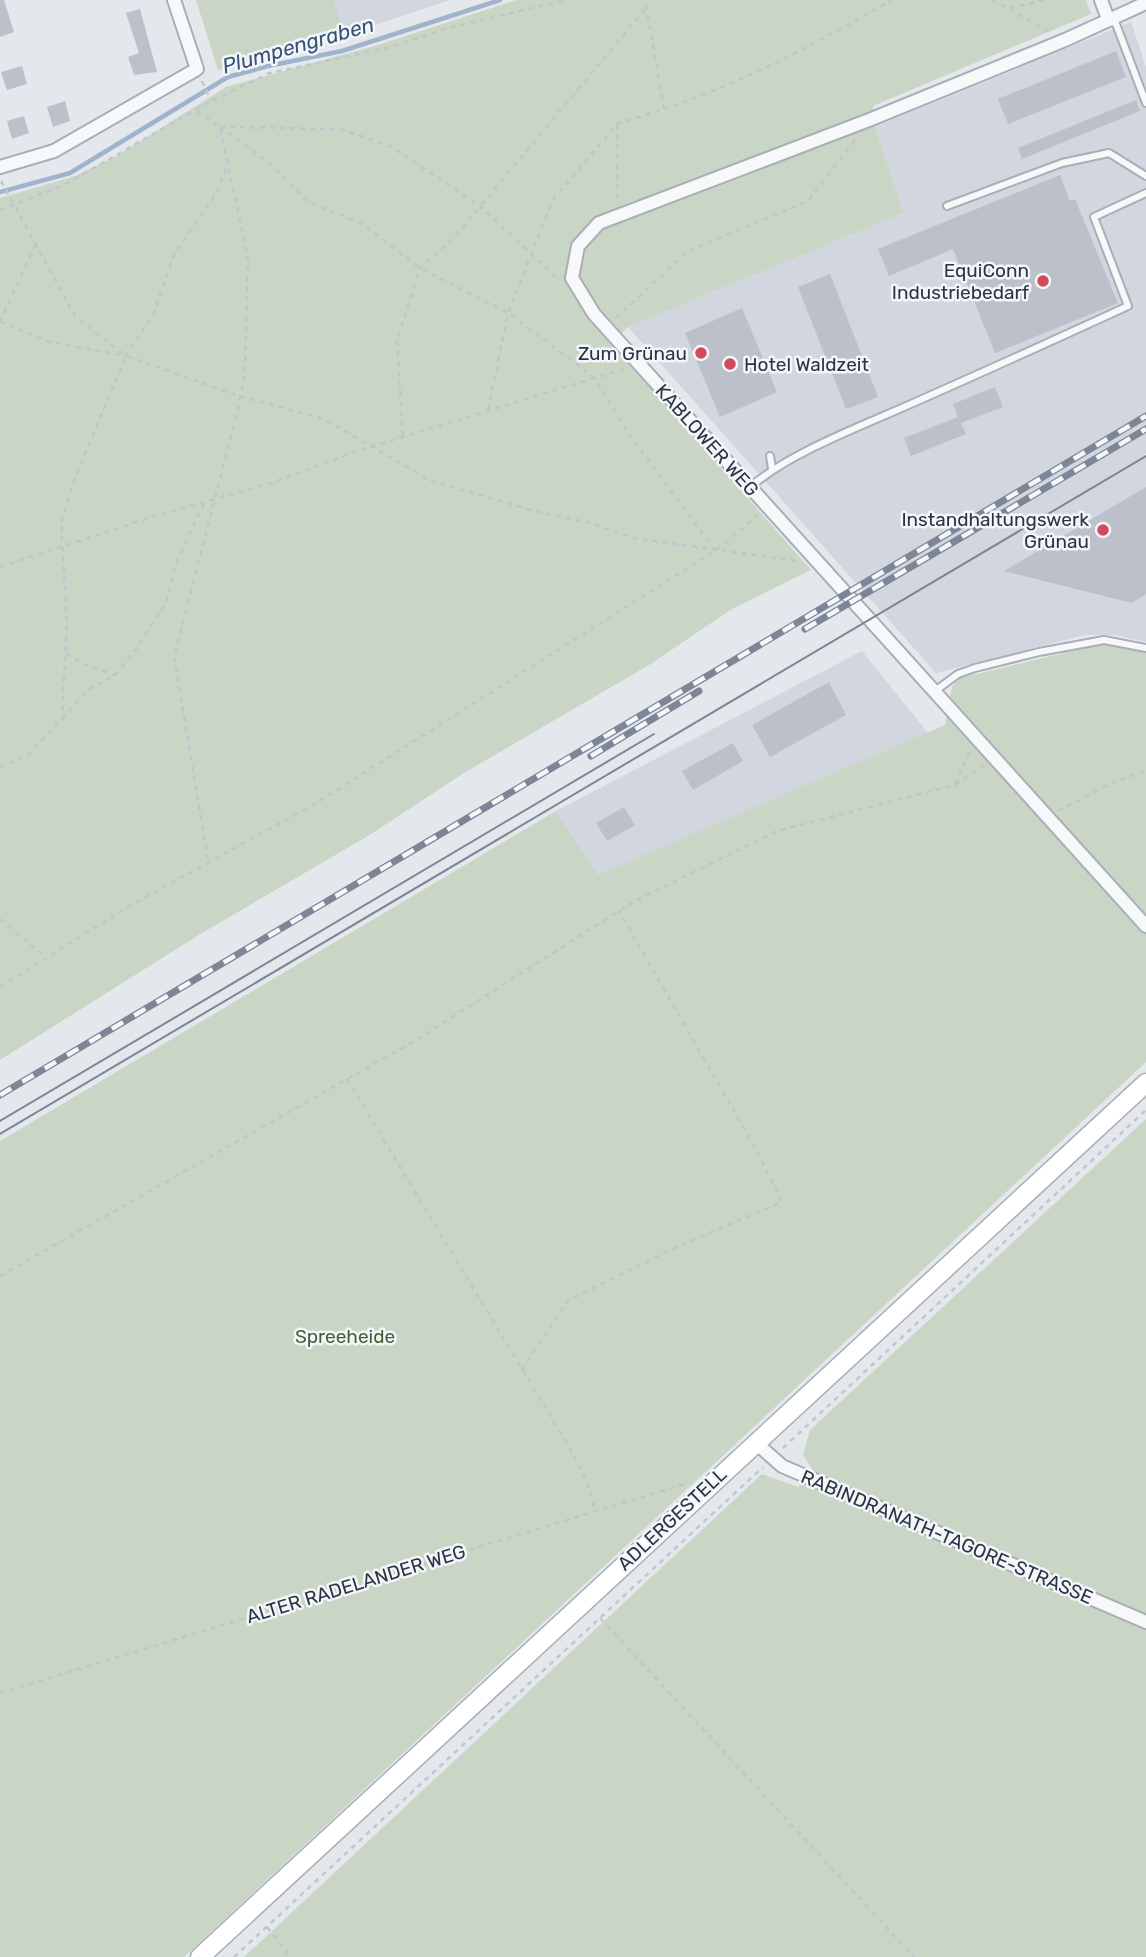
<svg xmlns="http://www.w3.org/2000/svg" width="1146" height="1957" viewBox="0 0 1146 1957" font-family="Rubik,sans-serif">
	<rect width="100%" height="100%" fill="#e4e7ec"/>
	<g fill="#d2d6de">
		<path d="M334 0H450L345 35Z"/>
		<path d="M1131 22 1146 67V642L1115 635H1085L936 673 628 327 904 213 875 127Z"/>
		<path d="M862 651 928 733 598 876 556 811Z"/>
	</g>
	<g fill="#c9d6c5">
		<path d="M196 0H334L345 35 218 70Z"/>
		<path d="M516 0H1086L1091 14 873 106 875 127 904 213 628 327 611 343 811 570 732 609 649 665 464 773 368 836 202 933 0 1060V198L75 176 120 154 226 87 378 45Z"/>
		<path d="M1101 644 1146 653V1062L184 1957H0V1141L556 811 598 875 945 725 952 687 960 678Z"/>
		<path d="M1146 1119V1957H244L762 1474 798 1487 813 1470 803 1455 810 1430Z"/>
	</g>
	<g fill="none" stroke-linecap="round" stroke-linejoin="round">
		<path stroke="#9fb4cc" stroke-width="4.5" d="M0 192 70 173 228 77 268 66 342 51 500 0"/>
	</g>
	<g fill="#bbc0ca">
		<path d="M0 0H4L14 32 0 37Z"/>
		<path d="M140 9 157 72 134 75 128 57 139 53 126 13Z"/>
		<path d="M1116 51 1126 77 1008 124 998 99Z"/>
		<path d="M22 66 27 84 7 90 1 72Z"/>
		<path d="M1136 100 1140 111 1022 159 1018 148Z"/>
		<path d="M65 101 70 121 53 127 47 107Z"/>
		<path d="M24 116 29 133 12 139 7 121Z"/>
		<path d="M1060 175 1070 201 1075 199 1118 303 995 353 953 249 889 276 878 249Z"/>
		<path d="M830 274 878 397 846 409 798 287Z"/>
		<path d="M742 308 777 392 720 417 685 333Z"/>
		<path d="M995 387 1003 407 961 423 966 434 911 456 904 438 958 417 953 404Z"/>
		<path d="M1146 487V594L1132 603 1004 571Z"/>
		<path d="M829 682 846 715 770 757 752 725Z"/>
		<path d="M733 743 743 761 693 790 682 771Z"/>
		<path d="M624 807 635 825 607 841 596 823Z"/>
	</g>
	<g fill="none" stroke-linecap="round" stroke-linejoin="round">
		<g stroke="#a9aeb7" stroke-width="10">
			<g id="service">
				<path d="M1109 20 1116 24 1146 103"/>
				<path d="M947 206 1062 163 1109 153 1146 176"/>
				<path d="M770 456 772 468"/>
				<path d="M749 488C788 454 856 428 904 407 979 374 1054 340 1128 306L1094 217 1146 193"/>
				<path d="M935 691 958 674 975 668 1039 652 1104 640 1146 648"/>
			</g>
		</g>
		<g stroke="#a9aeb7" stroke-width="16">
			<g id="minor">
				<path d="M1101 0 1108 19"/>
				<path d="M1146 3 1065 40 869 120 599 223 578 246 572 278 594 314 1146 926"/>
				<path d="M0 167 54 151 197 69 174 0"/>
				<path d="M755 1442 782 1466 1146 1622"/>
			</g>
		</g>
		<g stroke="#a9aeb7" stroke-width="21">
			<path id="secondary" d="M200 1957 1146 1083"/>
		</g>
		<g stroke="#c2c5cb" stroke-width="2.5" stroke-dasharray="5 5" stroke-linecap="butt">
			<path d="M992 0 1050 32"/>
			<path d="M1010 8 1045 0"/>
			<path d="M202 81 211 101"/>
			<path d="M664 109C745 82 819 42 892 0"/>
			<path d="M197 111 220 127 248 259 245 372 238 409 174 657 208 860"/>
			<path d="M617 124V202"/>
			<path d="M220 127 271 164 308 202 361 223 420 268 508 313 594 377 625 428 715 551"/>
			<path d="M220 127 340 129 390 146 480 206 558 279"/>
			<path d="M1 181 75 316 126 356 239 396 324 419 431 481 535 511 591 523 633 538 798 561"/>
			<path d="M0 210 64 185 211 101 270 73 386 48 452 27 567 0"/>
			<path d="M616 318 688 251 808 201 855 140"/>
			<path d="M0 322 51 342 126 356 153 315 174 255 216 194 228 164"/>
			<path d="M0 322 35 246"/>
			<path d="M488 410 508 313 552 201 617 124 664 109 645 0"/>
			<path d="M403 436 397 340 420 268 453 239 646 8"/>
			<path d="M0 567 152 517 271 483 357 451 624 369"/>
			<path d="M66 654 84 664 115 675"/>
			<path d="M62 721 67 621 61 522 74 480 126 356"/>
			<path d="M0 767 28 755 89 689 115 675 134 652 166 603 176 563 205 501"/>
			<path d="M955 784 969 752"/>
			<path d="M1058 811 1116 781 1146 771"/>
			<path d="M0 919 46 957"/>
			<path d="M0 987 131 905 313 805 715 551 757 516"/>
			<path d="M347 1079 571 1450 588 1484 595 1511"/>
			<path d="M0 1276 418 1039 633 902 777 831 955 785 984 765"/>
			<path d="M522 1370 567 1301 683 1244 782 1202 758 1153 619 911"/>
			<path d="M783 1448 1146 1110"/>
			<path d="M600 1618 914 1957"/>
			<path d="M0 1693 685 1484"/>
			<path d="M267 1927 291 1957"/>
			<path d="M234 1957 763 1467"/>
		</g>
		<use href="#service" stroke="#f7f8fa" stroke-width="6"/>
		<use href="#minor" stroke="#f7f8fa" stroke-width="12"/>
		<use href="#secondary" stroke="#fff" stroke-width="18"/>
		<g stroke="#7d8696" stroke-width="2">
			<path d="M0 1121 654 734"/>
			<path d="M0 1134 1146 456"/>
		</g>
		<g stroke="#7d8696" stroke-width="7">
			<g id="rail">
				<path d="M805 629 1146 429"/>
				<path d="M591 756 699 691"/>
				<path d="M0 1095 1146 416"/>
			</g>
		</g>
		<use href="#rail" stroke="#f4f6f9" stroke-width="4.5" stroke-dasharray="13" stroke-linecap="butt"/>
	</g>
	<g fill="#d1495b" stroke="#f4f6f9" stroke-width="2.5">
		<circle cx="1043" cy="281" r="7"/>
		<circle cx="701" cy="353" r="7"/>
		<circle cx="730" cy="364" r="7"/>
		<circle cx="1103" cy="530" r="7"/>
	</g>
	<g text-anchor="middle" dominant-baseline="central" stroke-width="5" stroke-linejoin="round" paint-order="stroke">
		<g font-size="19" fill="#2b3445" stroke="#f4f6f9" text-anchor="end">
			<text x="1029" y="270">EquiConn<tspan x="1029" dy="22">Industriebedarf</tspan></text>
			<text x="687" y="353">Zum Grünau</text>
			<text x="744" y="364" text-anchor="start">Hotel Waldzeit</text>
			<text x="1089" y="519">Instandhaltungswerk<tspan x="1089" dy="22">Grünau</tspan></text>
		</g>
		<g font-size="19" fill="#2b3445" stroke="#f4f6f9">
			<text transform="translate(707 440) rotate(48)">KABLOWER WEG</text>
			<text transform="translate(672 1519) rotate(-43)">ADLERGESTELL</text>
			<text transform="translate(947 1537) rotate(23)">RABINDRANATH-TAGORE-STRASSE</text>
			<text transform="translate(356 1584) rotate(-17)">ALTER RADELANDER WEG</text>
		</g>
		<g font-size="19" fill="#3f6138" stroke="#f4f6f9">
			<text x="345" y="1336">Spreeheide</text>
		</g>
		<g font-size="21" font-style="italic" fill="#34527a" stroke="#f4f6f9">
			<text transform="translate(298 45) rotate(-16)">Plumpengraben</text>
		</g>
	</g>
</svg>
